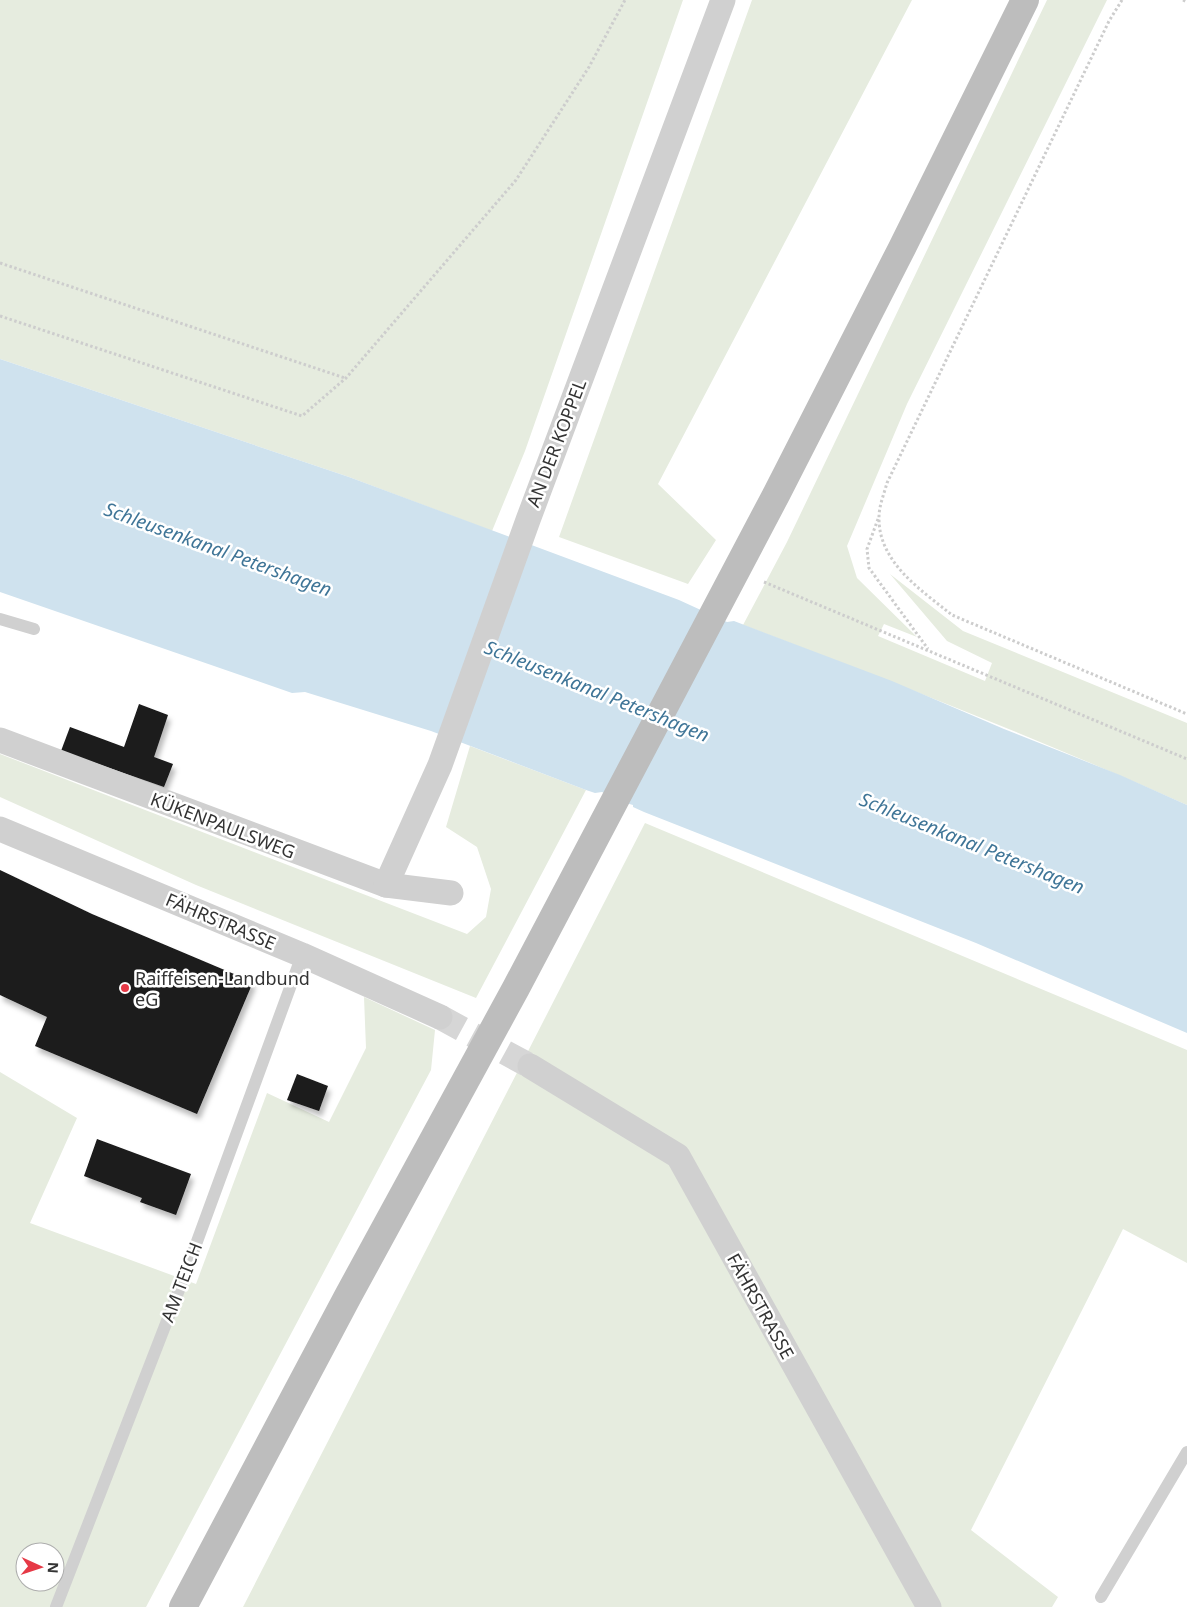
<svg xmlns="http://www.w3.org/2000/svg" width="1187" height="1607" viewBox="0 0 1187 1607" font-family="'Noto Sans',sans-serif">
	<defs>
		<filter id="shadow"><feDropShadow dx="3" dy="5.5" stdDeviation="2.5" flood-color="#0004"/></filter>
	</defs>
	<rect width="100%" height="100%" fill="#fff"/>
	<g fill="#e6ecdf" fill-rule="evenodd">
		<path d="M0 0H683L525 451 492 531 349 477 0 359Z"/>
		<path d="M752 0H912L658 484 716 540 688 584 559 537Z"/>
		<path d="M1047 0H1107L907 404 847 546 857 578 917 637 884 624 878 636 985 681 992 663 947 641 890 574 963 631 1187 723V805C1041 740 892 681 743 625L787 542Z"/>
		<path d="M470 746 586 790 476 998 196 885 0 797V754L467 934 486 917 491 889 477 847 446 827Z"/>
		<path d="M645 823 1187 1050V1263L1123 1229 971 1530 1058 1597 1052 1607H243Z"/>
		<path d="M364 997 435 1030 431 1070 146 1607H0V1072L77 1118 30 1223 196 1284 267 1093 329 1122 366 1048ZM25 1552H55V1582H25Z"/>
	</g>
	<path fill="#cfe2ee" d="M0 359 349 477 679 600 727 622 734 621 892 681 1004 729 1120 775 1187 805V1033L976 943 644 812 633 807V805L626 803 602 792 595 793 586 790 431 731 305 692 292 693 0 592Z"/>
	<g fill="#1a1a1a" filter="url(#shadow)">
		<path d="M139 704 168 715 154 757 173 764 164 787 61 751 70 727 124 747Z"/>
		<path d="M0 870 92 914 253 982 197 1114 35 1046 47 1017 0 995Z"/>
		<path d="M297 1074 328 1086 319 1111 287 1100Z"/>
		<path d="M97 1139 191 1174 176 1215 140 1202 142 1198 84 1176Z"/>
	</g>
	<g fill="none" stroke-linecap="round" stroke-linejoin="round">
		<path stroke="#d6d6d6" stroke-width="25" stroke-dasharray="25 12" stroke-linecap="butt" d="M440 1017 530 1066"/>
		<g stroke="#cdcdcd" stroke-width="3" stroke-dasharray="2.5 2.5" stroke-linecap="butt">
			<path d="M1122 0 1109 21 887 483C884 494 879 506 879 517 878 562 921 590 952 615L1187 714"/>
			<path d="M1183 0 1187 2"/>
			<path d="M0 263 345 378"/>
			<path d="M0 316 302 416 346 378 516 180 589 67 625 0"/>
			<path d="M878 519 867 549 869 568 928 649"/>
			<path d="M764 582 1187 759"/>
		</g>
		<g stroke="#d0d0d0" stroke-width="12">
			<path d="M0 619 34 629"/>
			<path d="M1101 1597 1187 1452"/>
			<path d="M56 1607 184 1277 302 955"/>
		</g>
		<g stroke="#d0d0d0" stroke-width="25">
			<path d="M0 740 386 885 451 893"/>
			<path d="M0 829 302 955 440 1017"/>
			<path d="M386 885 440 765 528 520 723 0"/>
			<path d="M530 1066 678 1156 929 1607"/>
		</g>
		<path stroke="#bdbdbd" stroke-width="28" d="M183 1607 348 1296 516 988 777 493 901 250 1025 0"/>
	</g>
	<circle fill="#e63946" stroke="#fff" stroke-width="2" cx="125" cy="988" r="5"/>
	<g text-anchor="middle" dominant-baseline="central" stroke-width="5" stroke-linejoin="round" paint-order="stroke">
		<g font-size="18" fill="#333" stroke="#fff">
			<text transform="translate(556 443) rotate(-69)">AN DER KOPPEL</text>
			<text transform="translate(223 825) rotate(21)">KÜKENPAULSWEG</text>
			<text transform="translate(221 921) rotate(23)">FÄHRSTRASSE</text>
			<text transform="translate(181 1282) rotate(-69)">AM TEICH</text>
			<text transform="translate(761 1306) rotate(61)">FÄHRSTRASSE</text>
		</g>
		<g font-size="18" fill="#333" stroke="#fff" text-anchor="start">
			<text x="135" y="978">Raiffeisen-Landbund<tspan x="135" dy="21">eG</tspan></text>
		</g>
		<g font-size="19" font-style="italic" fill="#3f7597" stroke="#fff">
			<text transform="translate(218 549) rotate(20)">Schleusenkanal Petershagen</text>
			<text transform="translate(597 691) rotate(22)">Schleusenkanal Petershagen</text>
			<text transform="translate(972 843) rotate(22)">Schleusenkanal Petershagen</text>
		</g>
	</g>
	<g transform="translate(40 1567) rotate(93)"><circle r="24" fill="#ffffff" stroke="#adadad"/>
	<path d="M0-4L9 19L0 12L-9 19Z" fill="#e63946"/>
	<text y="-8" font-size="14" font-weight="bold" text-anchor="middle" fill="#333333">N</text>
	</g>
</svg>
